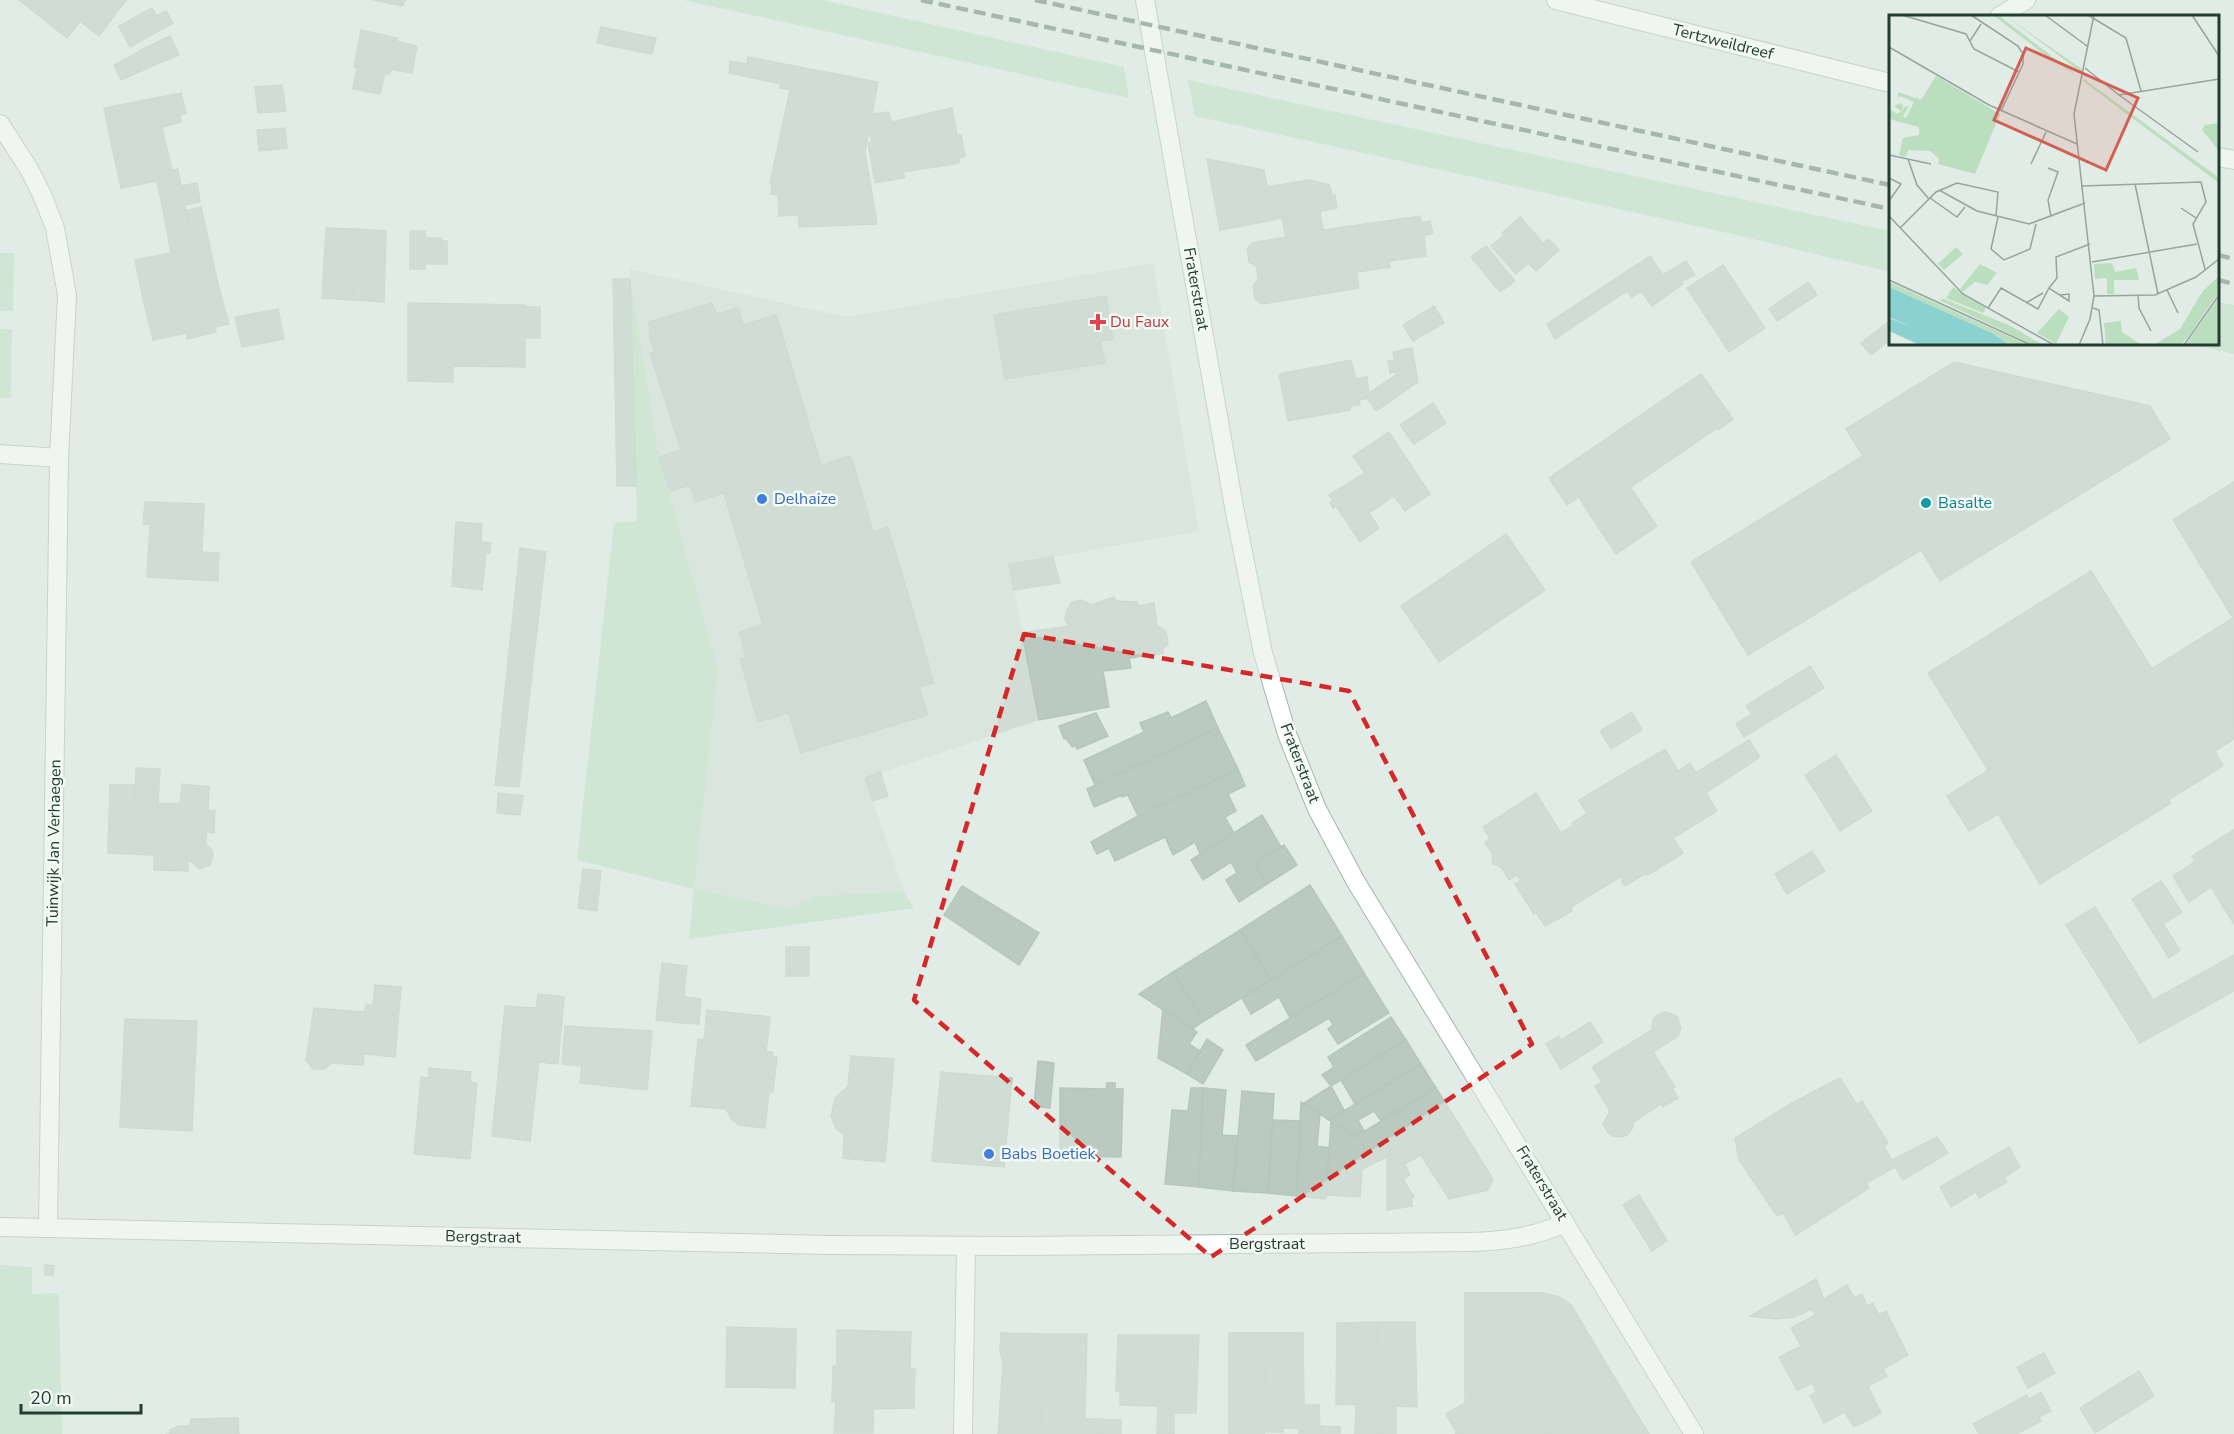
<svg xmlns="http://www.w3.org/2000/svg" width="2234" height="1434" viewBox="0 0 2234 1434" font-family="'Nunito Sans',sans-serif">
	<rect width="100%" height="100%" fill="#e2ece6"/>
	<path fill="#d1dcd5" d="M1153 263 1199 531 1009 565 1039 720 865 778 904 892 914 908 689 939 694 889 577 860 614 523 637 521 630 269 847 317Z"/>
	<g fill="#bbdebe">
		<path d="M683 0H822L1124 67 1129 98Z"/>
		<path d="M1188 80 1890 231V272L1732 234 1195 116Z"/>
		<path d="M0 253H14L13 311H0Z"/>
		<path d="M630 279 659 457 718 669 694 889 791 909 818 896 904 892 914 908 689 939 694 889 577 860 614 523 637 521Z"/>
		<path d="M2218 302 2234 305V354L2192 344H2218Z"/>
		<path d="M0 329H12L11 398H0Z"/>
		<path d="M0 1265 32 1267V1294L59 1293 62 1434H0Z"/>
	</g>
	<g fill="#bbcac1" stroke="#b5c6bc" stroke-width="1.5">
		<path d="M19 0H47L37 14Z"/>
		<path d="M47 0H110L120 8 99 36 80 21 67 38 37 14Z"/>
		<path d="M110 0H127L120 8Z"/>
		<path d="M373 0H406L402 6Z"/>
		<path d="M152 8 157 16 166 11 173 23 130 47 119 26Z"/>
		<path d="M601 27 656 38 652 54 597 43Z"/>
		<path d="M361 30 397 38 396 41 417 46 412 73 391 69 389 75 385 73 380 94 353 89 357 67H354Z"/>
		<path d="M170 36 179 55 157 64 147 47Z"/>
		<path d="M147 47 157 64 121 80 114 65Z"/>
		<path d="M748 57 878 82 872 114 888 112 892 122 952 108 957 135H961L965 156 959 158V163L903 172 905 178 875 183 868 143 872 142 869 130 865 152 877 224 799 227 798 215 779 216 778 195 771 194 772 183H770L790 90 780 88 781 84 729 73 730 61 747 64Z"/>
		<path d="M282 85 286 111 258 113 255 87Z"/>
		<path d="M181 93 186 114 161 118 164 137 112 147 104 108Z"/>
		<path d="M180 115 181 122 163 127 161 118Z"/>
		<path d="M285 128 287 148 259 151 257 130Z"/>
		<path d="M164 137 172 170 178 169 181 186 197 183 200 202 185 205 186 211 164 215 157 181 121 188 112 147Z"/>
		<path d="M1207 159 1264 170 1267 187 1309 180 1330 185 1332 196 1335 195 1337 208 1220 230Z"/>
		<path d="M201 207 218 284 195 288 189 256 195 255 186 211Z"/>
		<path d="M186 211 195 255 189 256 195 288 143 299 135 260 171 253 164 215Z"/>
		<path d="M1320 211 1323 230 1420 216 1422 223 1430 221 1433 234 1353 247 1355 256 1257 271 1256 266 1249 262 1247 249 1252 243 1286 237 1282 218Z"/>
		<path d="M1520 217 1543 243 1548 239 1559 250 1536 271 1528 263 1516 274 1491 246 1504 235 1502 233Z"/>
		<path d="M326 228 354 229 353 300 322 298Z"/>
		<path d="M354 229 386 231 384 302 353 300Z"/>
		<path d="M410 231H425V238H441V241H447V264H425V269H410Z"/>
		<path d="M1424 236 1426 256 1389 261 1390 267 1357 272 1359 288 1262 304 1255 299 1253 286 1258 280 1257 271 1355 256 1353 247Z"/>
		<path d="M1486 246 1515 281 1500 292 1471 257Z"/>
		<path d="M1650 256 1663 275 1686 261 1695 275 1682 281 1683 284 1652 306 1641 291 1632 297 1627 291 1555 339 1547 324Z"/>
		<path d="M1723 265 1765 328 1729 352 1687 288Z"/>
		<path d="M613 279H630L636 486H617Z"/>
		<path d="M1808 282 1817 295 1777 321 1769 309Z"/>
		<path d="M218 284 229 324 215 327 216 332 187 339 186 333 153 340 143 299Z"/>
		<path d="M1106 296 1113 339 1100 341 1105 363 1005 379 994 315Z"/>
		<path d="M408 303 525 305 526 307H540V338H525V367L453 366V382L408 381Z"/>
		<path d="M712 303 716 314 738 308 743 325 776 315 821 465 851 456 873 532 888 527 934 683 919 687 928 715 801 753 789 713 758 722 740 659 746 657 739 632 763 625 724 493 695 502 690 485 670 491 659 457 681 450 650 353 655 352 650 339 649 322Z"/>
		<path d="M1434 306 1444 323 1413 341 1403 325Z"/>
		<path d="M278 309 284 339 242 347 235 317Z"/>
		<path d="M1890 321V340L1871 355 1861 343Z"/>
		<path d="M1412 348 1418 382 1376 411 1367 398 1359 400 1360 405 1350 406V410L1288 421 1279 374 1351 360 1356 379 1367 377 1369 393 1397 374V372L1390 373 1388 361 1395 360 1393 352Z"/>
		<path d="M1954 362 2150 406 2170 439 1940 581 1921 550 1748 655 1691 562 1863 456 1846 429Z"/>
		<path d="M1701 374 1733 419 1718 430 1686 384Z"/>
		<path d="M1686 384 1717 428 1590 515 1579 497 1567 505 1549 478Z"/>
		<path d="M1433 403 1446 423 1414 444 1400 425Z"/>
		<path d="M1389 432 1430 494 1405 511 1394 496 1369 513 1379 528 1360 542 1336 506 1333 508 1330 502 1333 500 1329 495 1365 473 1353 456Z"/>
		<path d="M2234 482V617L2233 618 2173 520Z"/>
		<path d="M1630 487 1657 526 1616 554 1590 515Z"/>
		<path d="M145 502 204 504 202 552 219 553 218 581 147 577 150 524H143Z"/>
		<path d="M456 522 482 524 481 542 491 543 490 553H486L482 590 452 586Z"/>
		<path d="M1506 534 1545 590 1439 662 1401 606Z"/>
		<path d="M520 548 546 552 519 787 495 785Z"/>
		<path d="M1053 557 1060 583 1014 590 1009 564Z"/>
		<path d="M2091 571 2152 669 1988 770 1928 673Z"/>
		<path d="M1114 597 1116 601 1137 602 1138 606 1154 603 1157 625 1166 631 1168 644 1163 649V653L1129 658 1131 668 1103 671 1109 707 1039 720 1022 633 1069 626 1065 619 1066 612 1072 602 1081 600 1092 605Z"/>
		<path d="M2233 618 2234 739 2215 751 2223 766 2168 800 2171 803 2040 884 1998 814 1969 831 1947 796Z"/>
		<path d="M1810 666 1824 688 1744 737 1736 724 1752 714 1746 706Z"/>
		<path d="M1206 701 1218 728 1095 785 1084 760 1144 732 1140 723 1168 712 1171 718Z"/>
		<path d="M1632 712 1642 730 1611 749 1600 731Z"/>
		<path d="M1096 713 1108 736 1077 749 1076 746 1072 747 1066 738 1064 739 1059 726Z"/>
		<path d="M1218 728 1238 769 1138 816 1128 795 1122 797V795L1094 807 1087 789Z"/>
		<path d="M1749 740 1760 757 1706 793 1717 811 1673 838 1683 853 1648 875 1646 873 1625 886 1620 877 1571 907 1572 911 1545 926 1536 912 1534 914 1515 884Z"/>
		<path d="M1665 749 1678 771 1690 763 1696 773 1521 881 1517 875 1509 880 1501 867 1493 864 1492 853 1485 842 1490 839 1483 827 1536 793 1561 833 1574 825 1572 823 1587 814 1579 800Z"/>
		<path d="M1836 755 1872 811 1840 831 1805 775Z"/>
		<path d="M136 768 160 769 158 803 180 804 182 784 209 787 208 811 215 810 214 833 206 832V845L212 850 213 856 210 865 200 869 192 862 187 861V857L133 854Z"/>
		<path d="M1238 769 1245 786 1228 794 1236 811 1225 817 1234 833 1200 854 1195 842 1173 855 1165 837 1115 861 1109 848 1097 854 1091 842 1138 816Z"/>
		<path d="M880 772 888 796 873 801 865 778Z"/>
		<path d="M110 785H135L133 854 108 853Z"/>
		<path d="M498 793 523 796 520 815 497 813Z"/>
		<path d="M1262 815 1281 847 1254 864 1267 884 1239 902 1226 880 1237 873 1231 862 1203 880 1191 860Z"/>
		<path d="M2234 830V924L2211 887 2189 902 2173 876 2195 862 2192 856Z"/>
		<path d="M1284 845 1297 865 1267 884 1254 864Z"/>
		<path d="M1812 851 1825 871 1787 894 1775 874Z"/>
		<path d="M154 855 187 857 188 871 154 870Z"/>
		<path d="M583 869 601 871 597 911 578 908Z"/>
		<path d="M2161 881 2182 912 2163 924 2180 950 2169 958 2132 899Z"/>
		<path d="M1310 885 1342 936 1271 980 1240 930Z"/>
		<path d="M962 886 1039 933 1019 965 944 915Z"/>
		<path d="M2095 907 2153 1000 2234 955V991L2140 1043 2066 925Z"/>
		<path d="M1240 930 1271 980 1204 1021 1173 972Z"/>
		<path d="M1342 936 1364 973 1290 1018 1279 997 1251 1014 1242 998Z"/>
		<rect x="786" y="947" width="23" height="29"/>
		<path d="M662 963 687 966 681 1023 656 1020Z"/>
		<path d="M1173 972 1204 1021 1192 1029 1139 994Z"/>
		<path d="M1364 973 1389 1013 1338 1044 1328 1029 1333 1025 1329 1018 1256 1061 1246 1045Z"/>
		<path d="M375 985 401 987 395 1057 364 1054 363 1065 331 1063 325 1069H313L306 1060 314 1008 365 1012 366 1004 373 1005Z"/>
		<path d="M538 994 564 997 558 1064 539 1062 530 1141 492 1136 505 1006 536 1008Z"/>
		<path d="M684 997 701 999 699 1024 681 1023Z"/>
		<path d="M1163 1009 1197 1032 1189 1044 1200 1051 1187 1074 1158 1058Z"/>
		<path d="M707 1010 770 1017 766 1052H773L772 1056 777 1057 773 1092H769L765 1128 739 1125 732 1120 726 1109 691 1106 698 1039 704 1040Z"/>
		<path d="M1665 1012 1677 1016 1681 1029 1678 1036 1653 1052 1675 1087 1672 1088 1678 1098 1663 1107 1661 1104 1634 1122 1632 1129 1627 1135 1622 1137 1613 1136 1608 1133 1603 1124 1610 1111 1595 1086 1602 1082 1592 1067 1652 1030 1653 1020 1657 1015Z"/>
		<path d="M1391 1017 1406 1040 1331 1086 1322 1075 1334 1067 1328 1057Z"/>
		<path d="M125 1019 197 1021 192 1131 120 1127Z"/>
		<path d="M1590 1022 1603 1042 1561 1069 1546 1044 1559 1036 1561 1040Z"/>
		<path d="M565 1026 652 1031 647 1090 580 1083 582 1066 562 1064Z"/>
		<path d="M1207 1039 1223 1050 1203 1084 1187 1074Z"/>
		<path d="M1406 1040 1421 1064 1355 1104 1341 1080Z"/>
		<path d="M851 1056 894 1059 885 1162 843 1158 844 1134 837 1130 831 1116 835 1099 848 1086Z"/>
		<path d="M1038 1061 1054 1063 1050 1108 1034 1106Z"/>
		<path d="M1421 1064 1436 1088 1381 1121 1374 1111 1358 1120 1364 1131 1355 1137 1329 1120Z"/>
		<path d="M429 1068 471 1072 470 1082 477 1083 470 1159 414 1154 421 1077 429 1078Z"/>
		<path d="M941 1072 1012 1078 1004 1167 932 1161Z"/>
		<path d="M1840 1078 1857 1105 1862 1101 1888 1143 1884 1146 1892 1160 1937 1137 1948 1153 1903 1180 1895 1167 1866 1183 1869 1188 1796 1235 1783 1213 1777 1216 1739 1160 1735 1138 1792 1103Z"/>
		<path d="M1107 1083H1115V1089H1123L1121 1157 1060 1156V1088L1106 1089Z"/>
		<path d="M1331 1086 1344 1110 1329 1120 1304 1103Z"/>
		<path d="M1191 1088H1203L1199 1187 1165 1184 1172 1110 1188 1111Z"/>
		<path d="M1203 1088 1226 1090 1222 1135 1238 1136 1233 1191 1199 1187Z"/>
		<path d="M1436 1088 1453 1115 1387 1157 1362 1169 1364 1141 1355 1137Z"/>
		<path d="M1242 1091 1274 1094 1268 1193 1233 1191Z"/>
		<path d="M1301 1102 1320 1114 1317 1146 1329 1148 1326 1199 1296 1196Z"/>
		<path d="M1453 1115 1493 1179 1488 1190 1449 1199 1421 1155 1405 1164 1410 1175 1403 1179 1414 1197H1412V1206L1387 1210V1157Z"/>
		<path d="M1273 1120 1301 1121 1296 1196 1268 1193Z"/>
		<path d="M1331 1121 1364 1141 1360 1197 1326 1195Z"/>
		<path d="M2009 1147 2020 1167 2004 1178 2007 1182 1979 1198 1976 1192 1951 1207 1940 1187Z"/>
		<path d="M1639 1195 1667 1241 1652 1251 1623 1205Z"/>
		<path d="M45 1265 54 1266 53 1275H45Z"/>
		<path d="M1816 1279 1824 1299 1847 1285 1854 1298 1862 1294 1867 1306 1873 1303 1879 1315 1886 1311 1908 1355 1883 1369 1887 1376 1868 1386 1881 1413 1854 1427 1845 1412 1824 1423 1810 1396 1816 1392 1812 1383 1797 1390 1779 1357 1801 1346 1791 1328 1817 1314 1815 1315 1812 1309 1794 1317 1776 1319 1750 1316Z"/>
		<path d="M1465 1293H1543L1560 1297 1572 1306 1602 1357 1507 1417 1489 1388 1465 1402Z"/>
		<path d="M1377 1322 1378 1434H1355L1356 1404 1336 1405 1337 1323Z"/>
		<path d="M1377 1322H1415L1417 1407 1396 1406V1434H1378Z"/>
		<path d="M727 1327 796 1329 795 1388 726 1387Z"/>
		<path d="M837 1330 875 1331 873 1433H834L836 1401 832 1402 833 1366H837Z"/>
		<path d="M875 1331 911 1332 910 1370 915 1369 914 1408 874 1409Z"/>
		<path d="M1001 1333 1043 1334 1041 1434H998L1003 1364 1000 1351Z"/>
		<path d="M1229 1333H1266L1264 1434H1229Z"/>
		<path d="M1266 1333H1303L1304 1405H1319L1320 1434H1299V1428H1283V1432H1264Z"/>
		<path d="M1043 1334H1087L1085 1419H1103L1102 1434H1042Z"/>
		<path d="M1118 1335H1159L1157 1406 1120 1405V1391H1116Z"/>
		<path d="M1159 1335H1199L1196 1413H1174V1434H1157Z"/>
		<path d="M2044 1353 2055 1373 2028 1388 2017 1367Z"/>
		<path d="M1602 1357 1622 1390 1548 1434H1455L1457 1433 1446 1414 1489 1388 1507 1417Z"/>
		<path d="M2139 1371 2154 1396 2095 1433 2080 1408Z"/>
		<path d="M1622 1390 1649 1434H1548Z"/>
		<path d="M2041 1392 2051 1411 2039 1417 2041 1421 2016 1434H1979L1973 1424 2027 1395 2029 1399Z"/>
		<path d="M238 1418 239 1434H165H170V1430L179 1426H190L191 1419Z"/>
		<path d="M1103 1420H1121V1434H1102Z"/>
		<path d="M1320 1426 1340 1427V1434H1320Z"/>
	</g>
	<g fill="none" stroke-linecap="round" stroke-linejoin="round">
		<g stroke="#a5b4ac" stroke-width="20">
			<g id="street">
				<path d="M1556 0 1890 83"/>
				<path d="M2000 16 2026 0"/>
				<path d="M0 124 29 169 43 197 55 228 67 295 59 458 48 1228"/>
				<path d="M2218 157 2234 160"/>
				<path d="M0 454 59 458"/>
				<path d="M0 1227 828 1245 1009 1246 1470 1242C1504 1241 1534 1237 1565 1223"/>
				<path d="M963 1434 966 1246"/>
			</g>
		</g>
		<g stroke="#a1b8ac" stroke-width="20">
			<path id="secondary" d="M1145 0 1234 507 1263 653 1287 734 1317 809 1356 882 1694 1434"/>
		</g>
		<use href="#street" stroke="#fff" stroke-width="18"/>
		<use href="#secondary" stroke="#fff" stroke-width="18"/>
		<g stroke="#5d796c" stroke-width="4.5" stroke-dasharray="12 6" stroke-linecap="butt">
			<path d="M921 0 1890 209"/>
			<path d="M1035 0 1890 185"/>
			<path d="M2218 255 2234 259"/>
			<path d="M2218 280 2234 284"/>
		</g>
	</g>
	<path d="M0 0H2234V1434H0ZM1024 634 1349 691 1532 1044 1211 1257 914 1000Z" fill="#e2ece6" fill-opacity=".55" fill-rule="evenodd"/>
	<path fill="none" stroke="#d62828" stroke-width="4.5" stroke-dasharray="12 8" stroke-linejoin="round" d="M1024 634 1349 691 1532 1044 1211 1257 914 1000Z"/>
	<path fill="#e0444e" stroke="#f3f9f5" stroke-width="2" d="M1095 313h6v6h6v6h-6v6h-6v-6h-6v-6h6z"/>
	<g fill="#3f7fe0" stroke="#f3f9f5" stroke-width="2">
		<circle cx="762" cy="499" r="6"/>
		<circle cx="989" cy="1154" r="6"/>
	</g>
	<circle fill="#0f9aa8" stroke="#f3f9f5" stroke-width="2" cx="1926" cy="503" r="6"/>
	<g text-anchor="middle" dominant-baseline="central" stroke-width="5" stroke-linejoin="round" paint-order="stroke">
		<g font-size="16" fill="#223e31" stroke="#f3f9f5">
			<text transform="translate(1723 42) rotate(14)">Tertzweildreef</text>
			<text transform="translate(1196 289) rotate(80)">Fraterstraat</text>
			<text transform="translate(1300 763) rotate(69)">Fraterstraat</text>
			<text transform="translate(54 843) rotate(-89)">Tuinwijk Jan Verhaegen</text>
			<text transform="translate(1542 1183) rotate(59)">Fraterstraat</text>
			<text transform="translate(483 1237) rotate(1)">Bergstraat</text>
			<text x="1267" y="1244">Bergstraat</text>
		</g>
		<g font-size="16" fill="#be3a42" stroke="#f3f9f5" text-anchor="start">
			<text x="1110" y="322">Du Faux</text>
		</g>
		<g font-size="16" fill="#366cbe" stroke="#f3f9f5" text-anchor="start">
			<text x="774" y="499">Delhaize</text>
			<text x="1001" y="1154">Babs Boetiek</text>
		</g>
		<g font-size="16" fill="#0d838f" stroke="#f3f9f5" text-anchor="start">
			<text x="1938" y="503">Basalte</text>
		</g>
	</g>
	<g transform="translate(1889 15)">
		<rect width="330" height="330" fill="#e2ece6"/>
		<path d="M104 0H109L191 63 152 37ZM115 0 193 54V58L153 28ZM47 61 111 99 86 159 49 149 50 144 41 136 19 135 17 142 10 140 14 123 30 120V112L0 104V93L8 99 12 96 5 91 12 88 14 91 12 101 15 92 20 91 14 101 17 103 25 87 11 81 9 84V77L32 85ZM195 64 330 163V168L194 66ZM330 108V136L313 115 316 110ZM67 232 74 239 55 255 49 249ZM223 248 226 257 247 253 250 265H225V279H218V263L206 264 205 249ZM91 249 108 258 98 270 86 267 74 277 71 274ZM330 261V277L299 322 291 330H265L291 314 314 276ZM0 267 139 330H120L105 319 0 272ZM64 272 97 293 94 298 57 283ZM330 282V330H297ZM55 284 122 311 154 330H144L50 285ZM170 294 180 302 167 329 148 318ZM232 306 233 317 253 330H217L215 308Z" fill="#bbdebe"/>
		<path d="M0 272 105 319 120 330H31L0 316V303L23 312 0 302Z" fill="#8ad1d0"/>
		<path fill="none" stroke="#95a69e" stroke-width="1.5" d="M13 0 77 19 85 34 130 57M82 0 129 31 134 39V49L112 96M156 0 198 31M199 0 237 23 252 76M303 0 330 41M81 26 92 9M0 32 100 90 188 129M196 53 230 80 330 64M230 80 309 137M0 140 42 149M19 144 28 170 40 184M142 149 157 117M159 153 169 157 159 185 162 202M0 163 12 169 0 186M246 169 269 279M193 171 312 167 317 187 304 209 316 254M50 175 88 196 140 209 196 188M41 183 68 202 76 192M292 193 307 203M0 201 74 279 165 330M109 202 102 234 115 245 141 234 147 209M11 213 47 177 68 168 109 177 107 201M203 247 308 229M0 265 142 330M160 273 168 263 167 242 201 229M278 275 289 298M249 280 250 293 262 316M205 281 266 280 307 262 330 244M137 288 154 278M99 293 112 273 149 294 160 273 180 286V279L171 280M204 293 210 295 214 330M190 330 201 304 205 281 185 99 205 0M295 330 330 280"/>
		<path fill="#d35f55" fill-opacity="0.15" stroke="#d35f55" stroke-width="3" d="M137 33 249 83 217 155 105 105Z"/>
		<rect width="330" height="330" fill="none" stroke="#223e31" stroke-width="3"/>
	</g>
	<path d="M21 1404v9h120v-9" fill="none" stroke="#223e31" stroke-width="3"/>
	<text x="30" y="1404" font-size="18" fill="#223e31" stroke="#f3f9f5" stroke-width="4.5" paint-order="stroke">20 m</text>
</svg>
